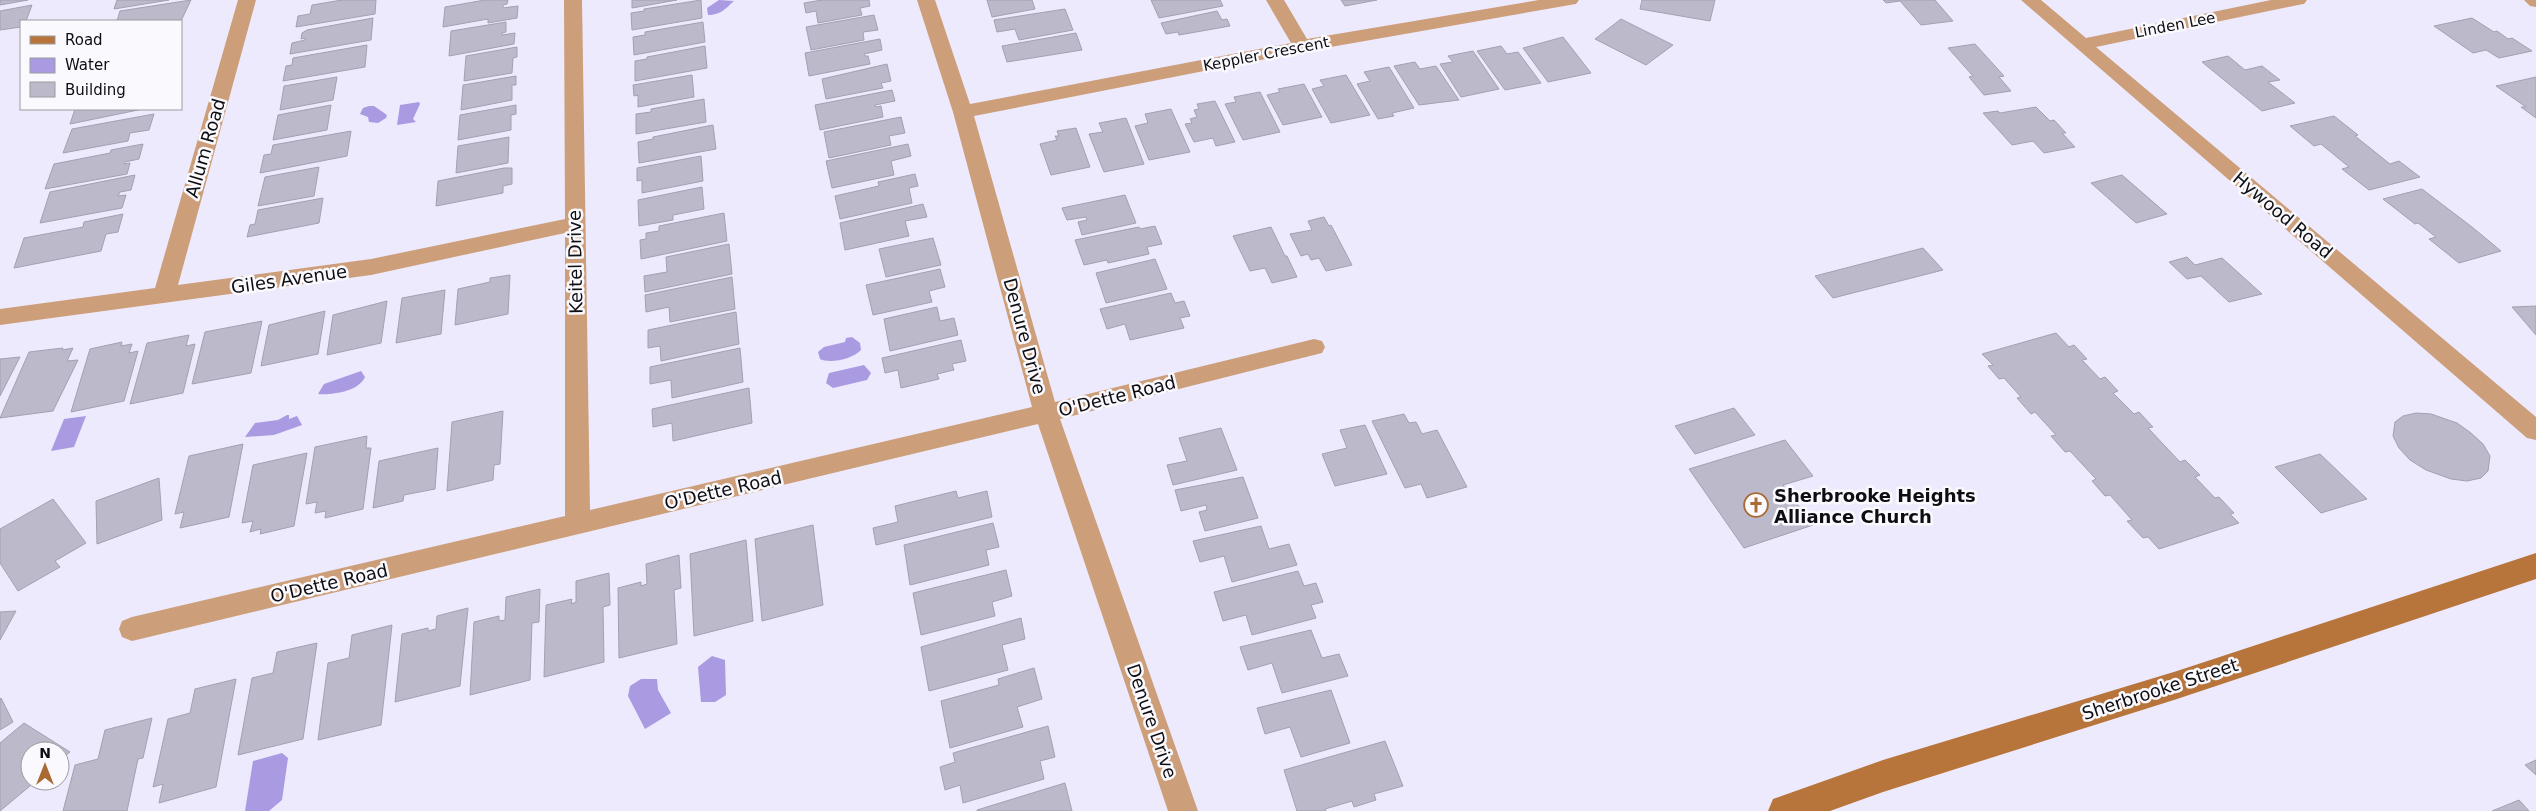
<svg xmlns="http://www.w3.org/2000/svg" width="2536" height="811" viewBox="0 0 2536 811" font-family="'DejaVu Sans',sans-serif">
	<rect width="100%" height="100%" fill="#edeafd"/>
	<g fill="#a99ae2">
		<path d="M719 0 734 1C726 8 721 15 708 15L707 8Z"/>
		<path d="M419 102 420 104 413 119 416 122 397 125 400 105Z"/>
		<path d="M369 106H374L387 115 386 118 378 123 369 122 368 117 360 114 363 108Z"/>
		<path d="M852 337 860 343 861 350C853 359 830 364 820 359L818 352 824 347 845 342 846 338Z"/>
		<path d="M864 365 871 373 867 380 833 388 826 383 829 373Z"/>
		<path d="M361 371 365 377C358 392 332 395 318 394L324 384Z"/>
		<path d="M287 415H289V419L297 416 302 425 274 435 245 437 255 423 278 420Z"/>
		<path d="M86 416 74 447 51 451 64 419Z"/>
		<path d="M712 656 725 660 726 695 715 702H701L698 667Z"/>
		<path d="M641 679H657L658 690 671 713 645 729 628 696 630 686Z"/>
		<path d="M282 753 288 758 282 800 269 811H245L253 761Z"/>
	</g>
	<g fill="#bcb9cb" stroke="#a3a0b1">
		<path d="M0 0H28L0 5Z"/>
		<path d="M117 0H169L114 9Z"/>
		<path d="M191 0 181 21H117L120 11Z"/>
		<path d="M342 0H376L375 14 296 27 298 16 310 14 312 5Z"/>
		<path d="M485 0H508L507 4 503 5V8L518 6 517 18 488 23V19L443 27 445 7Z"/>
		<path d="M632 0H677L632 8Z"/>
		<path d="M701 0 702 18 632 30 631 13 644 11V9Z"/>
		<path d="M822 0H869L870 6 860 8 862 15 818 23 816 11 806 13 804 3Z"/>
		<path d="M987 0H1032L1035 9 992 17Z"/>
		<path d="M1151 0H1220L1223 6 1159 18Z"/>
		<path d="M1341 0H1377L1345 6Z"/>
		<path d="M1642 0H1715L1710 21 1640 9Z"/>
		<path d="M1883 0H1935L1953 21 1921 25 1900 1 1886 3Z"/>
		<path d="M32 5 26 21H21V27L0 30V11Z"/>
		<path d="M1065 9 1073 30 1019 40 1015 29 997 32 994 20Z"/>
		<path d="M1217 11 1222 20 1227 19 1230 26 1179 35 1178 32 1166 34 1161 23Z"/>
		<path d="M874 15 878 30 863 32 864 40 811 50 806 27Z"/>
		<path d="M373 18 371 40 290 54 292 43 305 40V38L301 39 302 33 307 30Z"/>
		<path d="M2472 18 2494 32 2497 31 2508 39 2512 38 2532 51 2499 58 2486 50 2473 53 2434 26Z"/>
		<path d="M1621 19 1673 45 1646 65 1595 39Z"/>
		<path d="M506 22V32L502 33V35L515 33 514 44 449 56 451 31Z"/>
		<path d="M703 22 705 42 634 55 633 37 645 35V32Z"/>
		<path d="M1076 33 1082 50 1007 62 1002 46Z"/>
		<path d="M1563 37 1591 73 1548 82 1523 48Z"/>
		<path d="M880 39 882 50 864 54 865 56H868L870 64 809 76 805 53Z"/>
		<path d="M1975 44 2004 76 1999 77 2011 91 1984 95 1969 77 1973 76 1948 48Z"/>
		<path d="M367 45 365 67 283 81 286 66 292 65 293 58Z"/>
		<path d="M705 46 707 68 635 81V61L647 59V57Z"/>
		<path d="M1501 46 1507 54 1518 52 1541 83 1505 90 1477 51Z"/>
		<path d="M517 47V57L513 58 512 73 464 81 466 56Z"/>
		<path d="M1473 51 1499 89 1461 97 1440 64 1453 62 1448 56Z"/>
		<path d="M2228 56 2245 70 2262 66 2280 80 2268 82 2295 103 2262 111 2202 62Z"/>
		<path d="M1415 62 1420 69 1436 66 1459 100 1419 105 1394 66Z"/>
		<path d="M887 64 891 81 881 83 883 88 826 99 822 79Z"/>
		<path d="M1389 67 1414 108 1392 113 1394 116 1378 119 1357 84 1370 81 1364 72Z"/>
		<path d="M692 75 694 97 638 107V95L634 96 633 85Z"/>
		<path d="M1346 75 1370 115 1331 123 1312 89 1324 86 1320 80Z"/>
		<path d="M516 76V85H512V100L461 110 463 85Z"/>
		<path d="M337 77 333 100 280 110 284 86Z"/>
		<path d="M2536 77V118L2521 107H2526L2496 86Z"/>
		<path d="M1304 84 1322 117 1283 125 1267 95 1280 92 1278 89Z"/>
		<path d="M892 90 895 101 875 105 876 107 881 106 883 117 820 130 815 105Z"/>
		<path d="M1260 92 1280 132 1243 140 1225 104 1236 102 1234 97Z"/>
		<path d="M704 99 706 122 636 134V114L651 112V109Z"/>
		<path d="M1215 101 1235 142 1216 146 1213 138 1194 142 1185 124 1192 123 1190 119 1197 117 1194 110 1199 109 1197 104Z"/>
		<path d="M331 105 327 130 273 140 278 115Z"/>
		<path d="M516 105V114L511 115V130L458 140 460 115Z"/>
		<path d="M2036 107 2050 121 2054 120 2066 133H2062L2075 147 2044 153 2033 141 2012 145 1983 113 1998 111 2000 113Z"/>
		<path d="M75 109H143L70 124Z"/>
		<path d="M1171 109 1190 152 1149 160 1135 126 1148 123 1145 114Z"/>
		<path d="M154 114 149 130 130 133 128 141 63 153 72 129Z"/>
		<path d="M2334 116 2358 135 2355 136 2390 164 2399 161 2420 177 2369 190 2342 169 2349 167 2321 144 2314 146 2290 126Z"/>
		<path d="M901 117 905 133 889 136 891 145 829 158 824 132Z"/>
		<path d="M1126 118 1144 164 1104 172 1089 134 1103 132 1099 123Z"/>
		<path d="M713 125 716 149 639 163 638 142 653 139V137Z"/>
		<path d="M1076 128 1090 167 1051 175 1040 144 1057 140 1055 136H1059L1057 131Z"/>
		<path d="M351 131 347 156 260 173 264 155 271 154 273 145Z"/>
		<path d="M509 137 508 163 456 173 458 146Z"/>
		<path d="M143 144 139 159 125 162 124 164 130 163 127 174 45 189 54 164 110 153 111 150Z"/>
		<path d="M908 144 911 156 891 161 894 175 832 188 826 161Z"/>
		<path d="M701 156 703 181 642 193V180L637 181V168Z"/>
		<path d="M319 167 314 196 258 206 265 177Z"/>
		<path d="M504 168H512V184L503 186V193L436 206 438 181Z"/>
		<path d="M915 174 918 186 909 188 912 203 840 219 835 196 879 186 878 182Z"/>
		<path d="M135 175 131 190 120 192 118 196 126 195 122 208 40 223 50 192Z"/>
		<path d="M2122 175 2167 214 2136 223 2091 183Z"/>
		<path d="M702 187 704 209 673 215V220L639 226 638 200Z"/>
		<path d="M2422 189 2472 227 2501 251 2459 263 2429 239 2436 237 2418 223 2415 224 2383 199Z"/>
		<path d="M1125 195 1136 223 1082 235 1078 222 1087 220 1086 217 1067 220 1062 208Z"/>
		<path d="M323 198 319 223 247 237 250 225 255 224 258 210Z"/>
		<path d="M923 204 927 217 905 221 909 236 845 250 840 223Z"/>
		<path d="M724 213 727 241 641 259 640 240 646 239V233L659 231V226Z"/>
		<path d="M123 214 118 232 106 234 101 251 14 268 24 238 83 227 84 222Z"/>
		<path d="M1324 217 1329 226 1331 225 1352 265 1326 271 1319 258 1311 260 1308 254 1301 256 1290 234 1312 230 1308 221Z"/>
		<path d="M1155 226 1162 244 1147 247 1149 254 1108 263 1107 260 1084 265 1075 240 1139 227 1140 229Z"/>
		<path d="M1271 227 1285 256H1287L1297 277 1272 283 1265 268 1250 271 1233 236Z"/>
		<path d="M933 238 941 265 886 277 879 249Z"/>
		<path d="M729 244 732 274 645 292 644 276 667 272 666 257Z"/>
		<path d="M1923 248 1943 270 1833 298 1815 276Z"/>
		<path d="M2187 257 2195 265 2222 258 2262 294 2229 302 2201 276 2187 279 2169 262Z"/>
		<path d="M1155 259 1167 289 1106 303 1096 273Z"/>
		<path d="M940 269 945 287 929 291 932 302 873 315 866 285Z"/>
		<path d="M510 275 508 314 455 325 458 289 490 282V278Z"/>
		<path d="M732 277 735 309 670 322 669 307 646 312 645 295Z"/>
		<path d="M445 290 441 334 396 343 402 298Z"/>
		<path d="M1171 293 1175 303 1184 301 1190 316 1180 318 1184 328 1130 340 1125 324 1107 329 1100 309Z"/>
		<path d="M387 301 381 343 327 355 333 315Z"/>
		<path d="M2536 306V335L2512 307Z"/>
		<path d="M937 307 940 321 954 318 958 335 890 351 884 319Z"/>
		<path d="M325 311 318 354 261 366 269 325Z"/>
		<path d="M736 312 739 344 661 361 660 346 648 348V330Z"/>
		<path d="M262 321 251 373 192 384 205 332Z"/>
		<path d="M2056 333 2069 347 2074 345 2087 359 2082 360 2100 379 2105 377 2118 391 2113 393 2134 414 2139 412 2153 427 2148 428 2180 462 2185 460 2200 475 2195 477 2215 498 2219 497 2234 513 2230 514 2239 523 2159 549 2148 537 2143 538 2127 521 2132 520 2110 495 2105 496 2092 481 2096 479 2070 451 2065 452 2051 436 2056 435 2035 412 2031 414 2017 398 2021 397 2004 378 1999 379 1988 366 1993 365 1982 354Z"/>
		<path d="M189 335 186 346 195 344 183 393 130 404 147 343Z"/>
		<path d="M961 340 966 361 952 364 954 370 937 374 939 379 901 388 898 370 885 373 882 358Z"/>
		<path d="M122 342 121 346 132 344 129 353 138 351 124 401 71 412 90 349Z"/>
		<path d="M63 348 62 350 73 348 67 361 78 360 53 411 0 418 29 352Z"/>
		<path d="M740 348 743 382 672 398 671 380 650 384V367Z"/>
		<path d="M20 357 0 396V359Z"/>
		<path d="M749 388 752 423 673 441 672 423 653 427 652 409Z"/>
		<path d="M1734 408 1755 435 1695 454 1675 426Z"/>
		<path d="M503 411 500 464 494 465 493 480 447 491 452 422Z"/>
		<path d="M2416 413 2431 414 2457 423 2471 433 2483 444 2490 456 2488 471 2481 478 2467 481 2451 479 2426 470 2410 460 2399 448 2393 436 2395 422 2403 416Z"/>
		<path d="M1404 414 1409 423 1416 422 1422 434 1437 430 1467 487 1427 498 1421 484 1405 488 1372 421Z"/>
		<path d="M1365 425 1387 474 1335 486 1322 454 1347 448 1340 430Z"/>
		<path d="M1221 428 1237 470 1173 485 1167 465 1187 461 1179 438Z"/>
		<path d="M367 436 366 448H371L363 509 325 518 326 511 315 513 317 502 306 504 315 447Z"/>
		<path d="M1785 440 1813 476 1783 485 1813 525 1744 548 1689 469Z"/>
		<path d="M243 444 229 517 180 528 184 512 175 514 189 456Z"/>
		<path d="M438 448 435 489 404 495 403 501 373 508 379 461Z"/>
		<path d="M307 453 294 526 260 534 261 529 250 532 253 521 242 523 253 465Z"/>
		<path d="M2320 454 2367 499 2321 513 2275 467Z"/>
		<path d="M1243 477 1258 518 1205 531 1199 512 1207 510 1206 505 1181 511 1175 490Z"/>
		<path d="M159 478 162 520 97 544 96 501Z"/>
		<path d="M956 491 958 498 987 491 992 517 876 545 873 528 898 522 895 506Z"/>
		<path d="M53 499 86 543 55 561 60 567 18 591 0 563V529Z"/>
		<path d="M993 523 999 547 986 550 989 565 910 585 904 545Z"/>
		<path d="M813 525 823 605 762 621 755 539Z"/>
		<path d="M1261 526 1269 549 1289 544 1297 565 1232 582 1224 556 1200 562 1193 541Z"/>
		<path d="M746 540 753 621 694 636 690 554Z"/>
		<path d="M679 555 681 588 674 590 677 644 619 658 618 588 641 582V586L647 584 646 564Z"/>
		<path d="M1006 570 1012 596 992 602 995 616 921 635 913 593Z"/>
		<path d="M1298 571 1304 586 1316 583 1323 602 1311 605 1316 618 1252 635 1246 615 1223 621 1214 592Z"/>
		<path d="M609 573 610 605 603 607 604 662 544 677 546 605 572 599 571 604 576 602V581Z"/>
		<path d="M540 589 539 622 532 623 530 680 470 695 474 622 499 616V621L505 620 506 597Z"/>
		<path d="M468 608 460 686 395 702 402 634 428 628V631L436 629 437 616Z"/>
		<path d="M16 611 0 640V612Z"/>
		<path d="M1021 618 1025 639 1002 645 1008 670 929 691 921 647Z"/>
		<path d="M392 625 381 725 318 740 328 663 349 658 352 635Z"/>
		<path d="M1311 630 1322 658 1339 654 1348 676 1282 693 1272 663 1248 670 1240 647Z"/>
		<path d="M317 643 303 739 238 755 252 678 273 673 277 652Z"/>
		<path d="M1034 668 1042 699 1017 707 1023 727 950 748 941 701 999 685 998 679Z"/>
		<path d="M236 679 216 787 159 803 163 784 153 787 168 719 190 713 195 689Z"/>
		<path d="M1331 690 1350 743 1301 757 1290 727 1265 734 1257 708Z"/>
		<path d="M1 698 13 722 0 730V699Z"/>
		<path d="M152 718 143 758 138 759 127 811H63L75 765 98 759 105 730Z"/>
		<path d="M24 723 70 752 60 760V751H30V781H36L0 811V743Z"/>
		<path d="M1048 726 1055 757 1040 761 1044 779 963 803 960 785 945 790 940 767 955 762 953 753Z"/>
		<path d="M1385 741 1403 786 1374 794 1376 800 1354 807 1352 801 1325 809 1326 811H1297L1284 770Z"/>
		<path d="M2536 760V775L2525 765Z"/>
		<path d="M1065 783 1072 811H977V810Z"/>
		<path d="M2519 800 2529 811H2492Z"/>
	</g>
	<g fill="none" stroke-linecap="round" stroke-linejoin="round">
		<g fill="#cc9e79" fill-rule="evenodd">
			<path d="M238 0H256L178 285 371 259 565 219 564 0H582L590 510 1032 407 953 112 917 0H935L970 104 1291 43 1266 0H1284L1307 39 1539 0H1579L1576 4 1570 5 1302 52 974 116 1055 402 1314 339 1322 341 1325 347 1322 353 1314 355 1060 419 1198 811H1168L1038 424 132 641 122 637 119 629 122 621 132 617 565 516V233L371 275 0 325V309L155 288Z"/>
			<path d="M2021 0H2041L2086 38 2271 0H2307L2304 4 2298 5 2096 47 2536 417V440L2527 438Z"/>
			<path d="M2524 0H2536V7L2530 6Z"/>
		</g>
		<path fill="#b8753b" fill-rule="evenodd" d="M2536 553V579L2177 699 1883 792 1830 811H1768L1773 799 1883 760 2177 671Z"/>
	</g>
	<defs>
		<g id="church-ring" transform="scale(1.25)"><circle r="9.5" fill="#fafafe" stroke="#aa6a32" stroke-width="1.5"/><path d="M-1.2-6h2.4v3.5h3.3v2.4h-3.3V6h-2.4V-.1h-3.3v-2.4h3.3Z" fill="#aa6a32"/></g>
	</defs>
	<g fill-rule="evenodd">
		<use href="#church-ring" x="1756" y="505"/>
	</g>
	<g text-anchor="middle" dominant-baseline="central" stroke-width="5" stroke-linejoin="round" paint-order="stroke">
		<g font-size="15" fill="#0e0d12" stroke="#fafafe">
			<text transform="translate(2175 25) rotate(-11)">Linden Lee</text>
			<text transform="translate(1266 54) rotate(-11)">Keppler Crescent</text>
		</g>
		<g font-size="18" fill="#0e0d12" stroke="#fafafe">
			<text transform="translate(205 148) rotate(-74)">Allum Road</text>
			<text transform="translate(2283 215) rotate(40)">Hywood Road</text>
			<text transform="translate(575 262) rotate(-91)">Keitel Drive</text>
			<text transform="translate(289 279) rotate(-8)">Giles Avenue</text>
			<text transform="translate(1025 336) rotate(75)">Denure Drive</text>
			<text transform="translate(1117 396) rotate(-14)">O'Dette Road</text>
			<text transform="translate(723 490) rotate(-13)">O'Dette Road</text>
			<text transform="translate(329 583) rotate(-13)">O'Dette Road</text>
			<text transform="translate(2160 689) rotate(-18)">Sherbrooke Street</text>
			<text transform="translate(1152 721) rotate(71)">Denure Drive</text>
		</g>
		<g font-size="18" font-weight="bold" fill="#0e0d12" stroke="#fafafe" text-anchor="start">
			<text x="1774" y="495">Sherbrooke Heights<tspan x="1774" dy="21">Alliance Church</tspan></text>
		</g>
	</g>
	<rect x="20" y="20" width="162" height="90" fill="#fafafe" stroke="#9c9ba0"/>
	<rect x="30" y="36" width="25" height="8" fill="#b8753b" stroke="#9c9ba0"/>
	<text x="65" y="45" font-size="15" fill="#0e0d12">Road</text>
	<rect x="30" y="58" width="25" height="15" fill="#a99ae2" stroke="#9c9ba0"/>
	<text x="65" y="70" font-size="15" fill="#0e0d12">Water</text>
	<rect x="30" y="82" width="25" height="15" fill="#bcb9cb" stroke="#9c9ba0"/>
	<text x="65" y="95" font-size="15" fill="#0e0d12">Building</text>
	<g transform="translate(45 766)"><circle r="24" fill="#fafafe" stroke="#9c9ba0"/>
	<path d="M0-4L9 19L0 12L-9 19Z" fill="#aa6a32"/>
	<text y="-8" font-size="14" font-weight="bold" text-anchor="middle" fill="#0e0d12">N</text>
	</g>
</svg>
